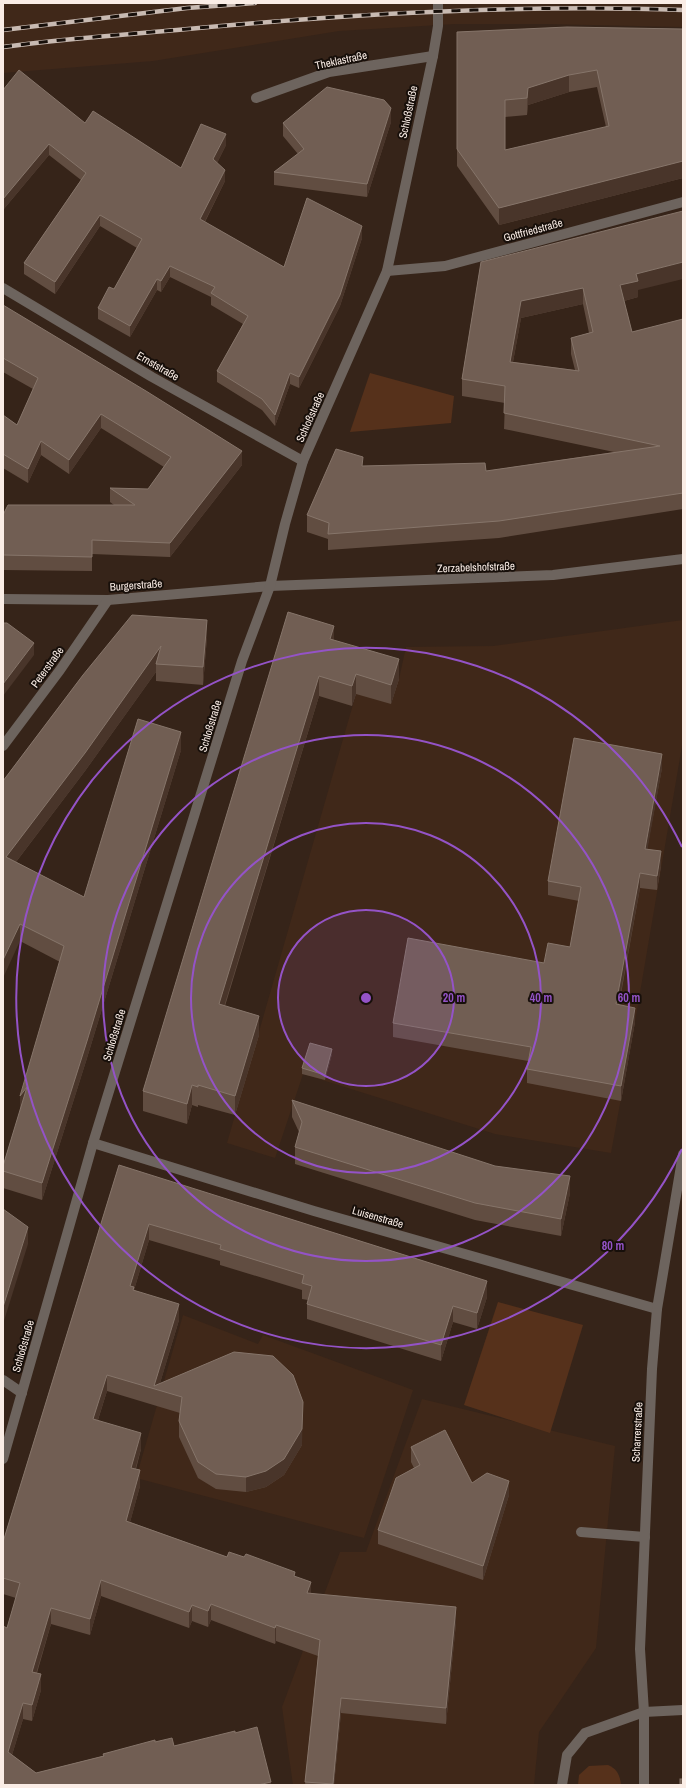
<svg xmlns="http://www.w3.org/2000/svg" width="686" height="1788" viewBox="0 0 686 1788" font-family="'Archivo Narrow',sans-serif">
	<rect width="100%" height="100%" fill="#362419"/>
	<g fill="#402819">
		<path d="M3 3H683V27L546 24H455L339 31 153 61 3 73Z"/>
		<path d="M683 620V740L635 1022 611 1153 495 1134 303 1074 275 1158 227 1143 356 694 399 679 406 647 493 646Z"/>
		<path d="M183 1315 258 1344 263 1335 413 1390 364 1538 136 1478Z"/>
		<path d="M422 1399 615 1446 596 1648 539 1732 534 1785H293L282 1707 340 1552H366Z"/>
	</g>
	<g fill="#56311b">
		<path d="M370 373 454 396 451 423 350 432Z"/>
		<path d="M498 1302 583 1325 550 1433 464 1405Z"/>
		<path d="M608 1765C617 1769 620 1775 621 1785H578L579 1775 589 1766Z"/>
	</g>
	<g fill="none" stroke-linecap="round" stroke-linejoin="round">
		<g stroke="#6d645e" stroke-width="10">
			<path d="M256 98 329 72 433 56"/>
			<path d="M387 271 445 266 683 202"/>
			<path d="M3 288 152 377 303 461"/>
			<path d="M3 599 108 600 270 586 553 575 683 559"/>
			<path d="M3 746 60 670 108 600"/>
			<path d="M93 1143 314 1211 657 1309"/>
			<path d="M3 1380 22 1393"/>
			<path d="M3 1459 93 1143 242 661 270 586 285 524 303 461 387 271 433 56 438 26V3"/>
			<path d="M581 1532 645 1537"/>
			<path d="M562 1785 567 1755 585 1733 644 1712 683 1710"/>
			<path d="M644 1785V1712L640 1649 652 1369 657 1309 683 1154"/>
		</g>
		<g stroke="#c8bab2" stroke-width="4.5">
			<g id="rail">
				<path d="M3 30 187 8 255 3"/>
				<path d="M3 47C61 39 119 35 177 30 345 14 514 4 683 10"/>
			</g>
		</g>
		<use href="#rail" stroke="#170f0a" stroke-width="3" stroke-dasharray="9" stroke-linecap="butt"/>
	</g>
	<g fill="#614d41" fill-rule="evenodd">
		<path d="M683 29V178L499 225 457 166V32ZM597 87 606 127 505 150V117L527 115 528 105 569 92Z"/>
		<path d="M3 90 85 123 181 168 226 145 217 163 225 181 205 222 284 267 362 238 340 306 299 388 290 384 275 426 262 410 217 382V371L243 324 211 305V297L170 277 161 292 157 290 130 337 98 319V308L114 289 137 248 100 226 55 294 24 274V263L81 180 49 155 3 210Z"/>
		<path d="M391 122 367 197 274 185V172L298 154 283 136V123Z"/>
		<path d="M481 262 638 290V297L624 301 632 332 683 319V509L499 538 328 550V539L307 532V515L363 466 486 471 614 452 504 429 505 403 462 396V379ZM583 304 589 333 571 338V354L575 370 513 362 521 318Z"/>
		<path d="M3 305 242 465 170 557 92 554V571L3 570V515L114 505 110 502V488L148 489 164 467 101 428 69 474 41 455 28 483 3 468V415L17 425 33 389 3 372Z"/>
		<path d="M207 637 203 685 156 681V672L85 771 16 862 84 897 181 750 87 1058 42 1200 3 1188V1166L20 1111 60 962 20 941 3 781 83 675Z"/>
		<path d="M334 641 399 679 391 704 356 694 352 706 319 696 225 1006 259 1035 235 1115 198 1105V1107L192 1105 187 1124 143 1111V1091Z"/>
		<path d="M662 768 647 849 661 866 657 890 640 888 619 1005 635 1022 621 1101 527 1083V1069L528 1061 393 1037V1023L544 963 570 947 579 901 548 895V881Z"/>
		<path d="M332 1054 325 1080 302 1074V1068Z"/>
		<path d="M292 1100 570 1193 561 1236 475 1220 295 1164V1147L299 1132 292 1117Z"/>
		<path d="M119 1165 487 1297 477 1329 453 1322 441 1361 307 1319V1304L308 1300 302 1299V1290L220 1265V1261L149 1240 134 1290 179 1320 160 1383 302 1445 284 1475 266 1487 246 1492 216 1489 198 1478 179 1437V1421L180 1413 107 1391 98 1420 141 1449 136 1469 140 1486 130 1522 227 1557 295 1576 311 1593 456 1623 446 1724 341 1713 334 1785H305L318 1656 276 1641 275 1644 211 1620 208 1627 192 1621 189 1628 101 1596 90 1635 51 1624 37 1673 41 1690 32 1721 23 1719 12 1755 36 1773 103 1756V1754L155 1742 174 1746 235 1733 271 1785H3L7 1628 16 1598 3 1594V1542Z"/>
		<path d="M411 1447 472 1483 509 1495 483 1580 378 1544V1530L414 1468 411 1462Z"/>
	</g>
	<g fill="#49352a">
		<path d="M569 75V92L528 105 527 115 528 88Z"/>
		<path d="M391 108V122L367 197V184Z"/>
		<path d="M226 134V145L213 171V159Z"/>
		<path d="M49 144V155L3 210V199Z"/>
		<path d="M683 161V178L499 225V208Z"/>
		<path d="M225 170V181L200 231V219Z"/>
		<path d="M100 215V226L55 294V282Z"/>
		<path d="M362 226V238L340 306 299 388V377Z"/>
		<path d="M683 262V279L638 290V297L620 302V285L636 274Z"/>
		<path d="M170 266V277L161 292V281Z"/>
		<path d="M157 279V290L130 337V326Z"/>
		<path d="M583 288V304L521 318 510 378V362L521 301Z"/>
		<path d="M290 373V384L275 426V415Z"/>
		<path d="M101 414V428L69 474V460Z"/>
		<path d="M41 441V455L28 483V469Z"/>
		<path d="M242 451V465L170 557V543Z"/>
		<path d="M207 620V637L203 685V667Z"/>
		<path d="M334 626V645L330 639Z"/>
		<path d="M34 643V655L3 696V684Z"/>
		<path d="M161 646 156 664V672L85 771 6 875V857Z"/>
		<path d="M399 659V679L391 704V685Z"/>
		<path d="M356 674V694L352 706V686Z"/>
		<path d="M319 676V696L219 1023V1004Z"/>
		<path d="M181 732V750L87 1058 42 1200V1183Z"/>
		<path d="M662 754V768L645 863V849Z"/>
		<path d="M661 851V866L657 890V876Z"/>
		<path d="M640 873V888L616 1018V1004Z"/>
		<path d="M20 924V941L3 978V960Z"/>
		<path d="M635 1008V1022L621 1101V1086Z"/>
		<path d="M259 1016V1035L235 1115V1096Z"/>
		<path d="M332 1049V1054L325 1080V1075Z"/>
		<path d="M192 1085V1105L187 1124V1104Z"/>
		<path d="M27 1087 20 1114V1096Z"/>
		<path d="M570 1176V1193L561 1236V1219Z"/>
		<path d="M149 1224V1240L134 1290V1303L130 1286Z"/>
		<path d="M28 1227V1244L3 1324V1307Z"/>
		<path d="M487 1281V1297L477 1329V1313Z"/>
		<path d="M179 1304V1320L158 1390 154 1386Z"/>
		<path d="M453 1306V1322L441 1361V1345Z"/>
		<path d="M107 1375V1391L93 1435V1419Z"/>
		<path d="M303 1402 302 1445 284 1475 266 1487 246 1492V1477Z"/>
		<path d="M141 1433V1449L131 1484V1468Z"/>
		<path d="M140 1470V1486L126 1537V1521Z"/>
		<path d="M509 1481V1495L483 1580V1566Z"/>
		<path d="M101 1580V1596L90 1635V1619Z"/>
		<path d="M311 1582V1598L307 1593Z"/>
		<path d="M211 1604V1620L208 1627V1611Z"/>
		<path d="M192 1605V1621L189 1628V1612Z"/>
		<path d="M456 1607V1623L446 1724V1708Z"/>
		<path d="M51 1608V1624L32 1687V1672Z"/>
		<path d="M276 1625V1641L275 1644V1628Z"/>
		<path d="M41 1674V1690L32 1721V1705Z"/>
		<path d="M341 1698V1713L334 1785H333Z"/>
		<path d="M23 1703V1719L8 1768V1752Z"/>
		<path d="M271 1782V1785H258Z"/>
	</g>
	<g fill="#715e53" stroke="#86756a" fill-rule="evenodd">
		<path d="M567 27 683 29V161L499 208 457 149V32ZM597 70 609 126 505 150V100L527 98 528 88 569 75Z"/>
		<path d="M19 70 85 123 93 111 181 168 201 124 226 134 213 159 225 170 200 219 284 267 307 198 362 226 340 295 299 377 290 373 275 415 262 399 217 371 248 316 211 293 215 287 170 266 161 281 157 279 130 326 98 308 109 287 114 289 142 239 100 215 55 282 24 263 86 173 49 144 3 199V90Z"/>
		<path d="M327 87 384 100 391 108 367 184 274 172 304 149 283 123Z"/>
		<path d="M683 211V262L636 274 638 281 620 285 632 332 683 319V493L499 521 328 534 329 523 307 515 336 449 363 457 362 466 485 463 486 471 660 446 504 413 505 386 462 379 481 262ZM583 288 593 332 571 338 579 371 510 362 521 301Z"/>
		<path d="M3 305 146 391 242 451 170 543 92 540V557L3 555V515L8 505H135L110 488 148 489 171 457 101 414 69 460 41 441 28 469 3 454V415L17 425 38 378 3 358Z"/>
		<path d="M288 612 334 626 330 639 399 659 391 685 356 674 352 686 319 676 219 1004 259 1016 235 1096 198 1085V1087L192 1085 187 1104 143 1091Z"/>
		<path d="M132 615 207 620 203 667 156 664 161 646 85 753 6 857 84 897 138 719 181 732 87 1041 42 1183 3 1171V1166L27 1087 20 1096 64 946 20 924 3 960V781L83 675Z"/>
		<path d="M3 623H7L34 643 3 684Z"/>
		<path d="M574 738 662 754 645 849 661 851 657 876 640 873 616 1004 635 1008 621 1086 527 1069 531 1047 393 1023 408 938 544 963 548 943 570 947 581 887 548 881Z"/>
		<path d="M310 1043 332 1049 325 1075 302 1068Z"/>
		<path d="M292 1100 495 1166 570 1176 561 1219 475 1203 295 1147 302 1122Z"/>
		<path d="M119 1165 487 1281 477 1313 453 1306 441 1345 307 1304 312 1286 302 1283 304 1275 220 1249 221 1245 149 1224 130 1286 134 1287 133 1290 179 1304 154 1386 234 1352 273 1356 293 1375 303 1402 302 1429 284 1459 266 1471 246 1477 216 1474 198 1462 179 1421 182 1397 107 1375 93 1419 141 1433 131 1468 140 1470 126 1521 227 1557 229 1552 244 1557 246 1554 295 1572 294 1576 311 1582 307 1593 456 1607 446 1708 341 1698 333 1784 305 1782 320 1640 276 1625 275 1628 211 1604 208 1611 192 1605 189 1612 101 1580 90 1619 51 1608 32 1672 41 1674 32 1705 23 1703 8 1752 36 1773 104 1756 103 1754 155 1740V1742L172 1738 174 1746 235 1731V1733L257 1727 271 1782 258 1785H3V1626L7 1628 20 1583 3 1578V1542Z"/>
		<path d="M3 1209 28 1227 3 1307Z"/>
		<path d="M445 1430 472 1483 487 1473 509 1481 483 1566 378 1530 396 1478 420 1465 411 1447Z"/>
		<rect x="680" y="1779" width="3" height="6"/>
	</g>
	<circle cx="366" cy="998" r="88" fill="#9453c7" fill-opacity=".12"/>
	<g fill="none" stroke="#9453c7" stroke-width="2">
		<circle cx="366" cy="998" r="88"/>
		<circle cx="366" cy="998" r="175"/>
		<circle cx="366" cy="998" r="263"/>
		<path d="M682 1149A350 350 0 1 1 682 847"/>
	</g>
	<g text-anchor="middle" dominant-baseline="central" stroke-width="4" stroke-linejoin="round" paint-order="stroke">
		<g font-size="11" fill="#faede6" stroke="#170f0a">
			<text transform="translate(341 60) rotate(-12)">Theklastraße</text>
			<text transform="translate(408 112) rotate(-78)">Schloßstraße</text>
			<text transform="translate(533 230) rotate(-15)">Gottfriedstraße</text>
			<text transform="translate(158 366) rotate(30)">Ernststraße</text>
			<text transform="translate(310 417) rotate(-66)">Schloßstraße</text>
			<text transform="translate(476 567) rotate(-2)">Zerzabelshofstraße</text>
			<text transform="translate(136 585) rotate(-4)">Burgerstraße</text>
			<text transform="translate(47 667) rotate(-54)">Peterstraße</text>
			<text transform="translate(210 726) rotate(-73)">Schloßstraße</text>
			<text transform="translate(114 1035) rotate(-73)">Schloßstraße</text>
			<text transform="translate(378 1217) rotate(16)">Luisenstraße</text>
			<text transform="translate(23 1346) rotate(-74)">Schloßstraße</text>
			<text transform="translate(637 1432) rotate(-87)">Scharrerstraße</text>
		</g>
	</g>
	<circle cx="366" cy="998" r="6" fill="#9453c7" stroke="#170f0a" stroke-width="2"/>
	<g font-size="12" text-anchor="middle" font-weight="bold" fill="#9453c7" stroke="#170f0a" stroke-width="4" stroke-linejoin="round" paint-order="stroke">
		<text x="454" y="1002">20 m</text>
		<text x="541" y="1002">40 m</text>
		<text x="629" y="1002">60 m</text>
		<text x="613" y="1250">80 m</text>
	</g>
	<rect width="686" height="1788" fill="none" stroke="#faede6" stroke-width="8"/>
</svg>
